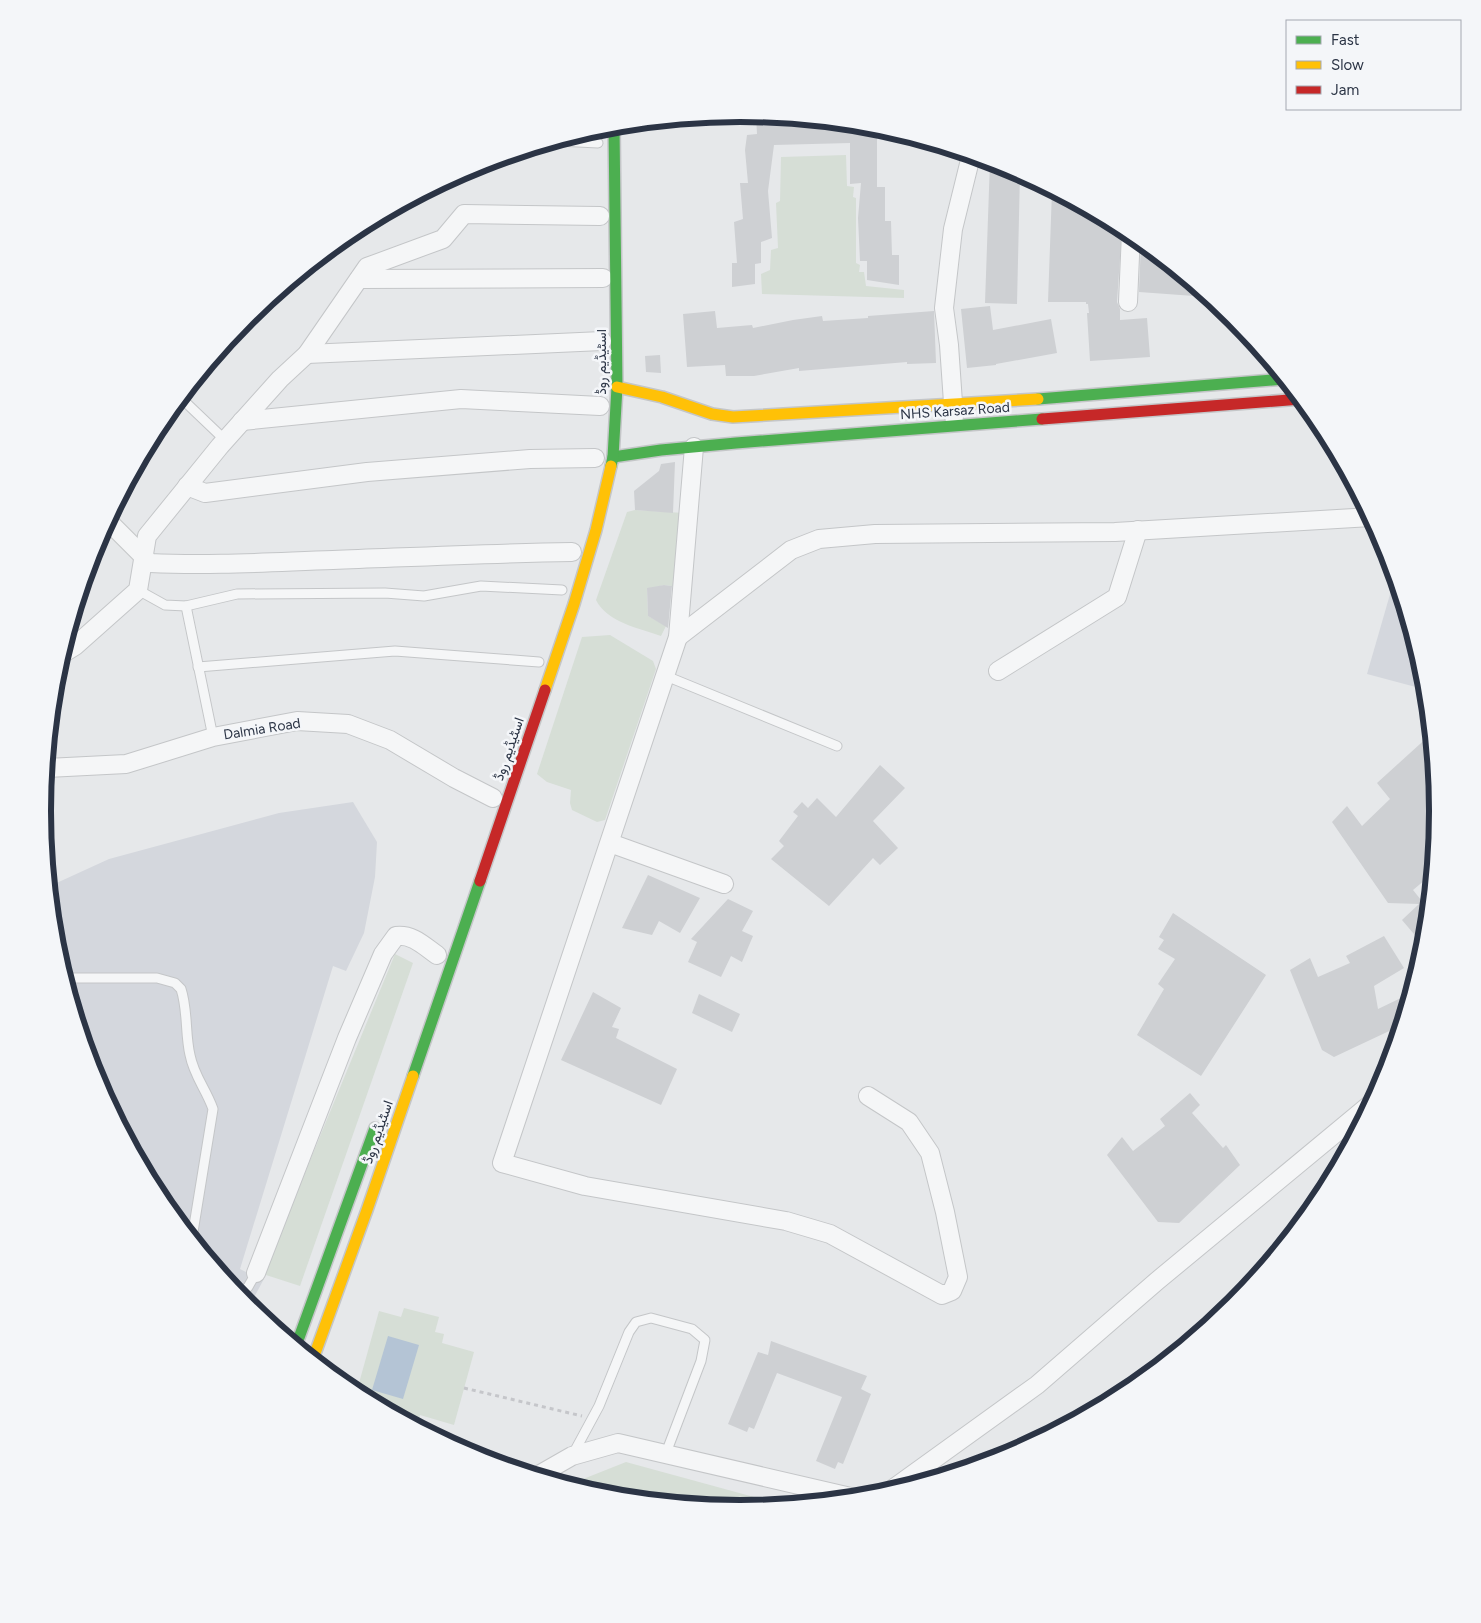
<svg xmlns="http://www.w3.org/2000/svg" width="1481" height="1623" viewBox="0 0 1481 1623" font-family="Figtree,Vazirmatn,sans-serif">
	<rect width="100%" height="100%" fill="#e6e8ea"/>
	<g fill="#d4d7dd">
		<path d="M1395 577 1425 676 1427 690 1367 674Z"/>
		<path d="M353 802 377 842 375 877 364 933 346 971 333 966 240 1269 248 1273 266 1275 249 1307 160 1199 96 1078 56 947 50 886 109 859 279 813Z"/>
	</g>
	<g fill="#d6ded6">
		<path d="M846 155 847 186 854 187 853 197 856 198V263L860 265 859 272H864L866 286 904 290V298L762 294 761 274 770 270 771 250 778 248 776 203 780 201 781 157Z"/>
		<path d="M635 510 684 513 679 587 664 585 647 589 648 616 666 626 661 636C638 628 607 622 596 600L627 512Z"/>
		<path d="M610 635 653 661 656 669 605 820 597 822 572 810 570 803 571 790 547 782 537 774 582 637Z"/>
		<path d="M395 954 413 963 300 1286 266 1275 265 1270Z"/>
		<path d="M404 1308 439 1317 435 1332 444 1334 442 1343 474 1352 454 1425 420 1415 418 1423 410 1420 409 1422 356 1394 379 1311 401 1317Z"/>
		<path d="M626 1462 783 1505 740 1509 604 1496 568 1485Z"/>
	</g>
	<path fill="#b4c4d5" d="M388 1336 419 1345 403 1399 372 1390Z"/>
	<g fill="#ced0d3">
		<path d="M756 115 872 126V132L877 131V187H885V221H891L892 255H899V285L867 280V261H860L858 218 861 183 850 184V143L774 145 768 191 772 238 761 242V263L755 264V284L732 287V263H737L734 222 743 219 740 183H748L745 150 747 135 757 134Z"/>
		<path d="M990 161 1008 167 1020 173 1017 304 985 303Z"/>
		<path d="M1052 190 1122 228 1117 302 1120 309V320L1147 318 1150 357 1090 361 1087 313H1089L1088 304H1086V302H1048Z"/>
		<path d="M1141 242 1171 266 1208 297 1139 292Z"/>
		<path d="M990 306 993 330 1051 319 1057 353 996 364V365L967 368 961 309Z"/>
		<path d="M715 311 717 328 752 325 753 328 793 320 822 316 823 321 868 318V316L934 311 936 363 907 364V362L799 371V368L754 376H726L725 365 687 367 683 314Z"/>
		<path d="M660 355 661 373 646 372 645 356Z"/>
		<path d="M675 462 673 513 635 510 634 491 659 471 661 464Z"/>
		<path d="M664 585 672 586 668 628 648 616 647 588Z"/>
		<path d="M1431 734 1438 812 1432 874 1413 890 1429 910 1425 947 1402 920 1419 904 1388 903 1332 822 1347 806 1362 826 1390 799 1377 783Z"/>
		<path d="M880 765 905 788 873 821 898 848 880 865 873 858 829 906 771 859 784 846 779 841 798 816 793 812 802 802 808 808 817 798 836 817Z"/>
		<path d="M648 875 700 898 680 933 659 921 652 935 622 928Z"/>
		<path d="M728 899 753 911 742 931 753 936 742 962 731 956 721 977 688 962 697 942 691 939Z"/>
		<path d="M1173 913 1266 975 1201 1076 1137 1035 1164 989 1158 984 1175 959 1158 949 1164 940 1159 937Z"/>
		<path d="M1384 936 1404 968 1374 986 1378 1009 1403 997 1408 1005 1402 1025 1334 1057 1322 1050 1290 970 1310 958 1318 977 1350 963 1346 956Z"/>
		<path d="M593 992 621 1008 612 1027 619 1029 616 1038 677 1069 661 1105 561 1060Z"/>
		<path d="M699 994 740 1014 732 1032 692 1013Z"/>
		<path d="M1190 1093 1200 1105 1192 1113 1223 1148 1226 1145 1240 1165 1179 1223 1158 1222 1107 1155 1122 1137 1133 1151 1165 1126 1160 1119Z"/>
		<path d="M771 1341 867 1376 861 1389 871 1394 843 1464 838 1462 835 1469 816 1461 842 1397 777 1373 754 1429 749 1427 747 1432 728 1424 758 1352 768 1355Z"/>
	</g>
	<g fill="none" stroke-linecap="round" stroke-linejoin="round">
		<g stroke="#c4c6c8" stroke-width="11">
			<g id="lane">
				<path d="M558 141 598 143"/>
				<path d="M181 398 225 440"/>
				<path d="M138 590 165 605 186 606 237 594 385 593 424 596 481 586 562 590"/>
				<path d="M186 606 213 737"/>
				<path d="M198 667 395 651 539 662"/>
				<path d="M666 676 837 746"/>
				<path d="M65 978H157L175 983 181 989C188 1010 185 1034 190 1055 194 1076 206 1089 213 1109L192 1238"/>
				<path d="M238 1294 248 1287 256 1273"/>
				<path d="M572 1456 599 1406 629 1332 636 1322 651 1318 692 1329 705 1340 701 1361 666 1453"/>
			</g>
		</g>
		<g stroke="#c4c6c8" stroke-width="20">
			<g id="street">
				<path d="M359 279 603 278"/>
				<path d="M1128 302 1131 233"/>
				<path d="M307 354 602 341"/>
				<path d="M954 417 949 345 944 308 953 229 971 156"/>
				<path d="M242 421 461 399 600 406"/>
				<path d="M694 447 678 637 502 1163 585 1186 786 1221 830 1234 942 1295 952 1291 958 1277 945 1212 930 1153 909 1122 868 1096"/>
				<path d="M187 486 205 493 367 472 530 459 595 458"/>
				<path d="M108 521 150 563C211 566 272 562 333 560 413 557 492 553 572 552"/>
				<path d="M678 637 791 550 819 539 875 534 1115 532 1371 517"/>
				<path d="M62 654 75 646 138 590 147 536 220 446 280 379 307 354 367 267 443 239 464 214 600 216"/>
				<path d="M998 671 1117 597 1138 530"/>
				<path d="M47 768 126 764 213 737 297 721 348 724 390 740 454 778 493 798"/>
				<path d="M610 843 724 884"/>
				<path d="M256 1273 347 1038 383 954 396 936C413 934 424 946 437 955"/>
				<path d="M537 1476 572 1456 618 1443 855 1498"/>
				<path d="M887 1493 1037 1385 1157 1281 1373 1102"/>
			</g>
		</g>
		<g stroke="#c4c6c8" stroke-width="14">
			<g id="fast">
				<path d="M1038 399 1284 379"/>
				<path d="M613 457 661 450 736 443 1042 419"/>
				<path d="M611 466 613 457 617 387 614 126"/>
				<path d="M413 1076 480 881"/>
				<path d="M296 1346 375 1128"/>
			</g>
		</g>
		<g stroke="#c4c6c8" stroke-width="14">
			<g id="slow">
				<path d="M617 387 662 397 712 414 733 417 1038 399"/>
				<path d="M545 690 574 604 596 530 611 466"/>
				<path d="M313 1359 367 1210 413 1076"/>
			</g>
		</g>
		<g stroke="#c4c6c8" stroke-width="14">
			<g id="jam">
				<path d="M1042 419 1301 399"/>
				<path d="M480 881 545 690"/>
			</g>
		</g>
		<path stroke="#c5c6ca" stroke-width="3" stroke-dasharray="4 4" stroke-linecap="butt" d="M464 1388 582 1416"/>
		<use href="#lane" stroke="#f5f6f7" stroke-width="9"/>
		<use href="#street" stroke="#f5f6f7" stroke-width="18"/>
		<use href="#fast" stroke="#4caf50" stroke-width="11"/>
		<use href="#slow" stroke="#ffc107" stroke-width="11"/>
		<use href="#jam" stroke="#c62828" stroke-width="11"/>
	</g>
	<g text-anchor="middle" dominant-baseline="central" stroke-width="5" stroke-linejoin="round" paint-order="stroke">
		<g font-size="14" fill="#2b3445" stroke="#f4f6f9">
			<text transform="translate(601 362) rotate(-90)">اسٹیڈیم روڈ</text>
			<text transform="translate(955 411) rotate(-4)">NHS Karsaz Road</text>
			<text transform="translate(262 729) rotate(-9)">Dalmia Road</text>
			<text transform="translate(509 749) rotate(-71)">اسٹیڈیم روڈ</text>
			<text transform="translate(378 1132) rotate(-71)">اسٹیڈیم روڈ</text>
		</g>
	</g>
	<path d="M0 0H1481V1623H0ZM51 811a689 689 0 1 1 1378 0a689 689 0 1 1-1378 0Z" fill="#f4f6f9" fill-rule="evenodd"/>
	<path fill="none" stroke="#2b3445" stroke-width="6" d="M51 811a689 689 0 1 1 1378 0a689 689 0 1 1-1378 0Z"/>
	<rect x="1286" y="20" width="175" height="90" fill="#f4f6f9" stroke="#a4a8b1"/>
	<rect x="1296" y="36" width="25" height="8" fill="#4caf50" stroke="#a4a8b1"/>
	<text x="1331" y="45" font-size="15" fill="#2b3445">Fast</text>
	<rect x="1296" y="61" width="25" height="8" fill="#ffc107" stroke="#a4a8b1"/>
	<text x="1331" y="70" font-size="15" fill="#2b3445">Slow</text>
	<rect x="1296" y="86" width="25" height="8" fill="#c62828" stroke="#a4a8b1"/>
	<text x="1331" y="95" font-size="15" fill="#2b3445">Jam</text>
</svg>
